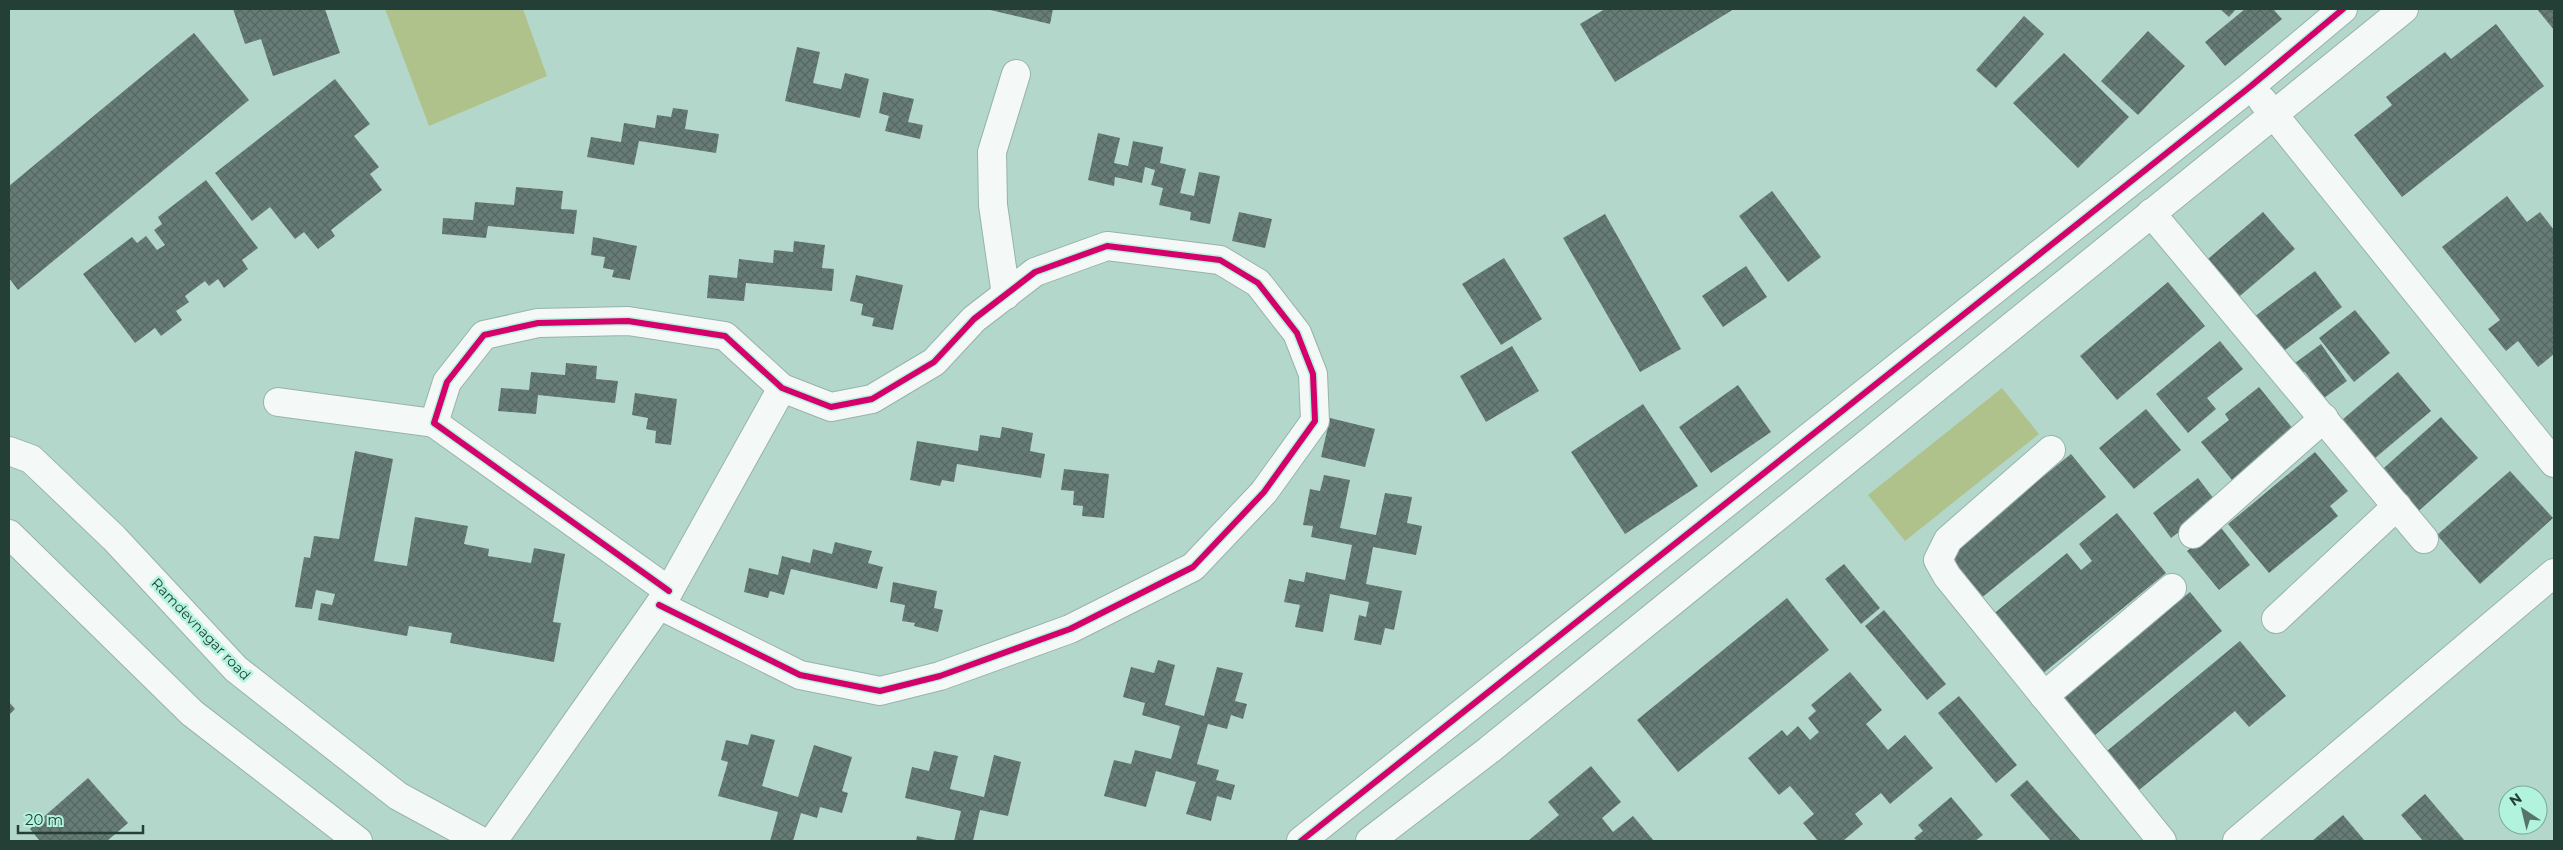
<svg xmlns="http://www.w3.org/2000/svg" width="2563" height="850" viewBox="0 0 2563 850" font-family="Montserrat,sans-serif">
	<defs>
		<pattern id="building-cross-hatch" width="8" height="8" patternUnits="userSpaceOnUse" patternTransform="scale(1.25)"><rect width="8" height="8" fill="#687c77"/><path d="M0 0l8 8M0 8l8-8" fill="none" stroke="#556762"/></pattern>
	</defs>
	<rect width="100%" height="100%" fill="#b4d7cb"/>
	<g fill="#b0c28c">
		<path d="M385 9H523L547 76 429 126Z"/>
		<path d="M2002 388 2039 434 1905 541 1868 495Z"/>
	</g>
	<g fill="url(#building-cross-hatch)">
		<path d="M233 9H325L340 53 273 76 261 39 245 44Z"/>
		<path d="M986 9H1053L1050 24Z"/>
		<path d="M1605 9H1734L1615 82 1580 24Z"/>
		<path d="M2220 9H2236L2229 17Z"/>
		<path d="M2245 9H2273L2282 19 2225 66 2205 42Z"/>
		<path d="M2537 9H2554V30Z"/>
		<path d="M2024 16 2044 34 1996 88 1976 70Z"/>
		<path d="M2496 24 2544 86 2402 197 2354 135 2392 105 2386 97 2445 52 2451 59Z"/>
		<path d="M2148 31 2185 66 2138 115 2101 81Z"/>
		<path d="M194 33 249 100 18 290 9 278V186Z"/>
		<path d="M797 47 820 52 813 83 841 89 845 73 869 79 860 118 785 101Z"/>
		<path d="M2064 53 2129 117 2078 168 2013 103Z"/>
		<path d="M335 79 370 124 354 136 379 167 370 174 382 190 331 230 335 236 318 249 304 232 295 239 270 207 252 221 215 173Z"/>
		<path d="M883 92 914 99 908 122 923 125 920 139 885 131 889 116 879 113Z"/>
		<path d="M673 108 688 110 685 129 719 134 716 153 639 141 634 165 587 157 591 137 621 142 624 123 655 128 657 115 671 117Z"/>
		<path d="M1098 133 1120 138 1114 163 1128 166 1133 141 1163 147 1160 163 1186 169 1180 193 1194 196 1199 172 1220 176 1210 224 1190 220 1191 212 1159 205 1163 188 1151 185 1155 170 1145 167 1142 183 1115 177 1114 186 1088 180Z"/>
		<path d="M206 180 258 248 242 260 248 269 224 288 218 279 209 286 205 281 185 296 189 302 176 311 182 320 161 336 155 328 135 343 83 274 132 237 137 243 146 236 157 250 165 245 154 230 162 224 158 217Z"/>
		<path d="M516 187 563 191 561 209 577 210 574 234 488 226 486 238 442 234 443 218 473 220 475 202 514 205Z"/>
		<path d="M1772 191 1821 257 1788 282 1739 216Z"/>
		<path d="M2507 196 2527 222 2540 212 2554 230V354L2538 367 2518 341 2506 351 2488 329 2500 320 2442 247Z"/>
		<path d="M1239 212 1272 219 1265 248 1232 241Z"/>
		<path d="M2263 212 2295 249 2234 301 2202 264Z"/>
		<path d="M1605 214 1681 349 1640 372 1563 238Z"/>
		<path d="M593 237 637 246 630 280 612 277 614 270 603 268 605 257 591 255Z"/>
		<path d="M794 241 825 245 822 268 834 269 832 291 746 283 744 301 707 298 709 275 737 278 739 259 773 263 774 250 793 252Z"/>
		<path d="M1504 258 1542 319 1501 345 1462 284Z"/>
		<path d="M1746 266 1767 297 1723 327 1702 296Z"/>
		<path d="M2315 271 2342 307 2277 356 2250 320Z"/>
		<path d="M856 275 903 285 893 330 872 326 874 318 861 315 863 304 850 301Z"/>
		<path d="M2168 282 2205 326 2117 400 2080 356Z"/>
		<path d="M2355 310 2390 353 2354 382 2319 338Z"/>
		<path d="M2220 341 2243 369 2207 398 2216 409 2188 433 2156 394Z"/>
		<path d="M2321 344 2347 381 2324 398 2305 372 2298 376 2291 366Z"/>
		<path d="M1512 346 1539 391 1486 422 1460 376Z"/>
		<path d="M566 363 597 366 596 379 618 381 615 403 538 395 536 414 498 411 501 388 529 390 531 372 565 375Z"/>
		<path d="M2398 372 2431 411 2368 464 2335 426Z"/>
		<path d="M1738 385 1771 432 1711 473 1679 427Z"/>
		<path d="M2259 387 2294 430 2232 480 2201 442 2229 420 2225 414Z"/>
		<path d="M635 393 677 399 671 445 655 443 656 431 646 429 648 418 632 415Z"/>
		<path d="M1643 404 1698 486 1625 534 1571 452Z"/>
		<path d="M2146 409 2181 450 2134 489 2099 448Z"/>
		<path d="M2441 417 2478 458 2413 516 2376 475Z"/>
		<path d="M1330 418 1375 429 1365 467 1321 457Z"/>
		<path d="M1002 427 1033 433 1030 451 1045 454 1041 478 957 464 954 482 942 480 940 486 910 480 917 441 978 451 980 435 1000 438Z"/>
		<path d="M355 451 393 459 374 561 407 566 415 517 468 526 464 544 489 549 488 556 531 563 534 548 565 554 553 622 561 623 554 662 450 643 452 633 409 626 407 636 318 620 321 603 332 605 335 594 316 590 312 609 295 607 304 557 310 558 314 536 339 539Z"/>
		<path d="M2315 452 2348 491 2330 506 2338 516 2269 573 2228 524Z"/>
		<path d="M2071 454 2106 497 1975 603 1940 559Z"/>
		<path d="M1064 469 1109 474 1104 518 1082 516 1083 506 1073 505 1074 491 1061 490Z"/>
		<path d="M2510 471 2553 518 2480 584 2437 535Z"/>
		<path d="M1324 475 1350 480 1340 528 1376 535 1385 493 1412 497 1407 523 1422 526 1416 555 1373 547 1366 584 1402 591 1394 630 1385 628 1381 645 1354 640 1359 615 1366 617 1369 602 1330 594 1323 632 1295 627 1300 605 1284 602 1289 579 1304 582 1306 572 1345 580 1352 545 1311 537 1313 526 1303 525 1310 489 1320 491Z"/>
		<path d="M2198 478 2217 503 2171 538 2153 513Z"/>
		<path d="M2117 513 2166 573 2036 679 1991 616 2067 553 2081 570 2092 561 2079 544Z"/>
		<path d="M2219 525 2250 565 2219 590 2187 551Z"/>
		<path d="M835 542 872 551 868 563 883 567 877 589 791 569 784 595 770 591 768 598 744 592 749 568 778 575 782 556 810 563 813 549 832 554Z"/>
		<path d="M1844 564 1880 608 1861 624 1825 579Z"/>
		<path d="M893 582 937 591 934 608 943 610 938 632 914 626 915 623 902 621 905 605 890 602Z"/>
		<path d="M2190 592 2222 631 2095 735 2063 696Z"/>
		<path d="M1787 598 1829 650 1678 772 1637 720Z"/>
		<path d="M1884 610 1946 684 1927 700 1865 626Z"/>
		<path d="M2240 641 2286 696 2249 727 2235 711 2139 790 2107 751Z"/>
		<path d="M1158 660 1175 665 1165 705 1204 716 1217 667 1243 673 1235 701 1247 704 1243 719 1231 715 1227 729 1208 724 1197 764 1219 770 1216 780 1235 785 1231 800 1217 796 1211 821 1186 814 1196 782 1156 771 1146 807 1104 796 1114 760 1131 764 1135 750 1171 759 1180 726 1142 715 1145 703 1123 697 1131 667 1154 673Z"/>
		<path d="M1850 672 1882 710 1866 724 1888 750 1905 735 1933 768 1890 804 1881 793 1855 814 1863 824 1843 841H1818L1803 823 1814 814 1790 786 1779 795 1748 758 1782 730 1787 736 1798 726 1810 740 1819 732 1808 718 1816 711 1811 705Z"/>
		<path d="M1959 696 2017 765 1996 783 1938 713Z"/>
		<path d="M9 702 15 709 9 715Z"/>
		<path d="M751 734 775 740 762 786 798 797 814 745 852 757 842 791 848 793 842 813 820 807 817 818 801 813 793 841H770L778 812 718 796 728 762 721 760 726 740 748 745Z"/>
		<path d="M934 751 958 756 950 789 984 797 994 755 1021 762 1008 816 980 810 973 841H954L961 811 905 798 912 767 929 771Z"/>
		<path d="M1591 766 1621 802 1602 818 1613 832 1633 816 1654 841H1528L1559 815 1548 802Z"/>
		<path d="M88 778 128 823 107 841H40L30 829Z"/>
		<path d="M2027 780 2081 841H2051L2010 795Z"/>
		<path d="M2425 794 2465 841H2423L2401 815Z"/>
		<path d="M1951 797 1983 835 1975 841H1917L1914 838 1923 831 1918 825Z"/>
		<path d="M2343 815 2365 841H2312Z"/>
		<path d="M917 836 937 840 936 841H916Z"/>
	</g>
	<g fill="none" stroke-linecap="round" stroke-linejoin="round">
		<g stroke="#97b3aa" stroke-width="30">
			<g id="minor">
				<path d="M2262 100 2554 463"/>
				<path d="M2151 213 2424 539"/>
				<path d="M1006 295 993 205 992 152 1016 74"/>
				<path d="M278 402 434 423"/>
				<path d="M2051 450 1948 540 1938 560 1947 576 2162 841"/>
				<path d="M9 451 31 459 114 538 236 669 398 796 481 841"/>
				<path d="M9 534 192 713 358 841"/>
				<path d="M2193 534 2324 418"/>
				<path d="M659 605 800 675 880 691 940 676 1070 629 1193 567 1264 492 1315 421 1313 374 1297 333 1258 283 1220 260 1107 246 1035 272 974 319 934 362 872 399 831 407 782 388 725 336 628 321 538 323 484 335 447 382 434 423 669 591"/>
				<path d="M2276 619 2397 506"/>
				<path d="M2044 696 2172 588"/>
				<path d="M493 841 669 591 782 388"/>
				<path d="M1301 841 2251 86 2343 9"/>
				<path d="M1370 841 1489 750 2404 9"/>
				<path d="M2237 841 2554 573"/>
			</g>
		</g>
		<use href="#minor" stroke="#f4f9f7" stroke-width="28"/>
		<g stroke="#b2f3dd" stroke-width="9">
			<g id="cycleway">
				<path d="M659 605 800 675 880 691 940 676 1070 629 1193 567 1264 492 1315 421 1313 374 1297 333 1258 283 1220 260 1107 246 1035 272 974 319 934 362 872 399 831 407 782 388 725 336 628 321 538 323 484 335 447 382 434 423 669 591"/>
				<path d="M1301 841 2251 86 2343 9"/>
			</g>
		</g>
		<use href="#cycleway" stroke="#d6006c" stroke-width="6"/>
	</g>
	<g text-anchor="middle" dominant-baseline="central" stroke-width="5" stroke-linejoin="round" paint-order="stroke">
		<g font-size="14" fill="#243f36" stroke="#b2f3dd">
			<text transform="translate(201 629) rotate(46)">Ramdevnagar road</text>
		</g>
	</g>
	<rect width="2563" height="850" fill="none" stroke="#243f36" stroke-width="20"/>
	<g transform="translate(2523 810) rotate(325)"><circle r="24" fill="#b2f3dd" stroke="#79ab9a"/>
	<path d="M0-4L9 19L0 12L-9 19Z" fill="#56746a"/>
	<text y="-8" font-size="14" font-weight="bold" text-anchor="middle" fill="#243f36">N</text>
	</g>
	<path d="M18 825v8h125v-8" fill="none" stroke="#243f36" stroke-width="2.5"/>
	<text x="25" y="825" font-size="15" fill="#243f36" stroke="#b2f3dd" stroke-width="4" paint-order="stroke">20 m</text>
</svg>
